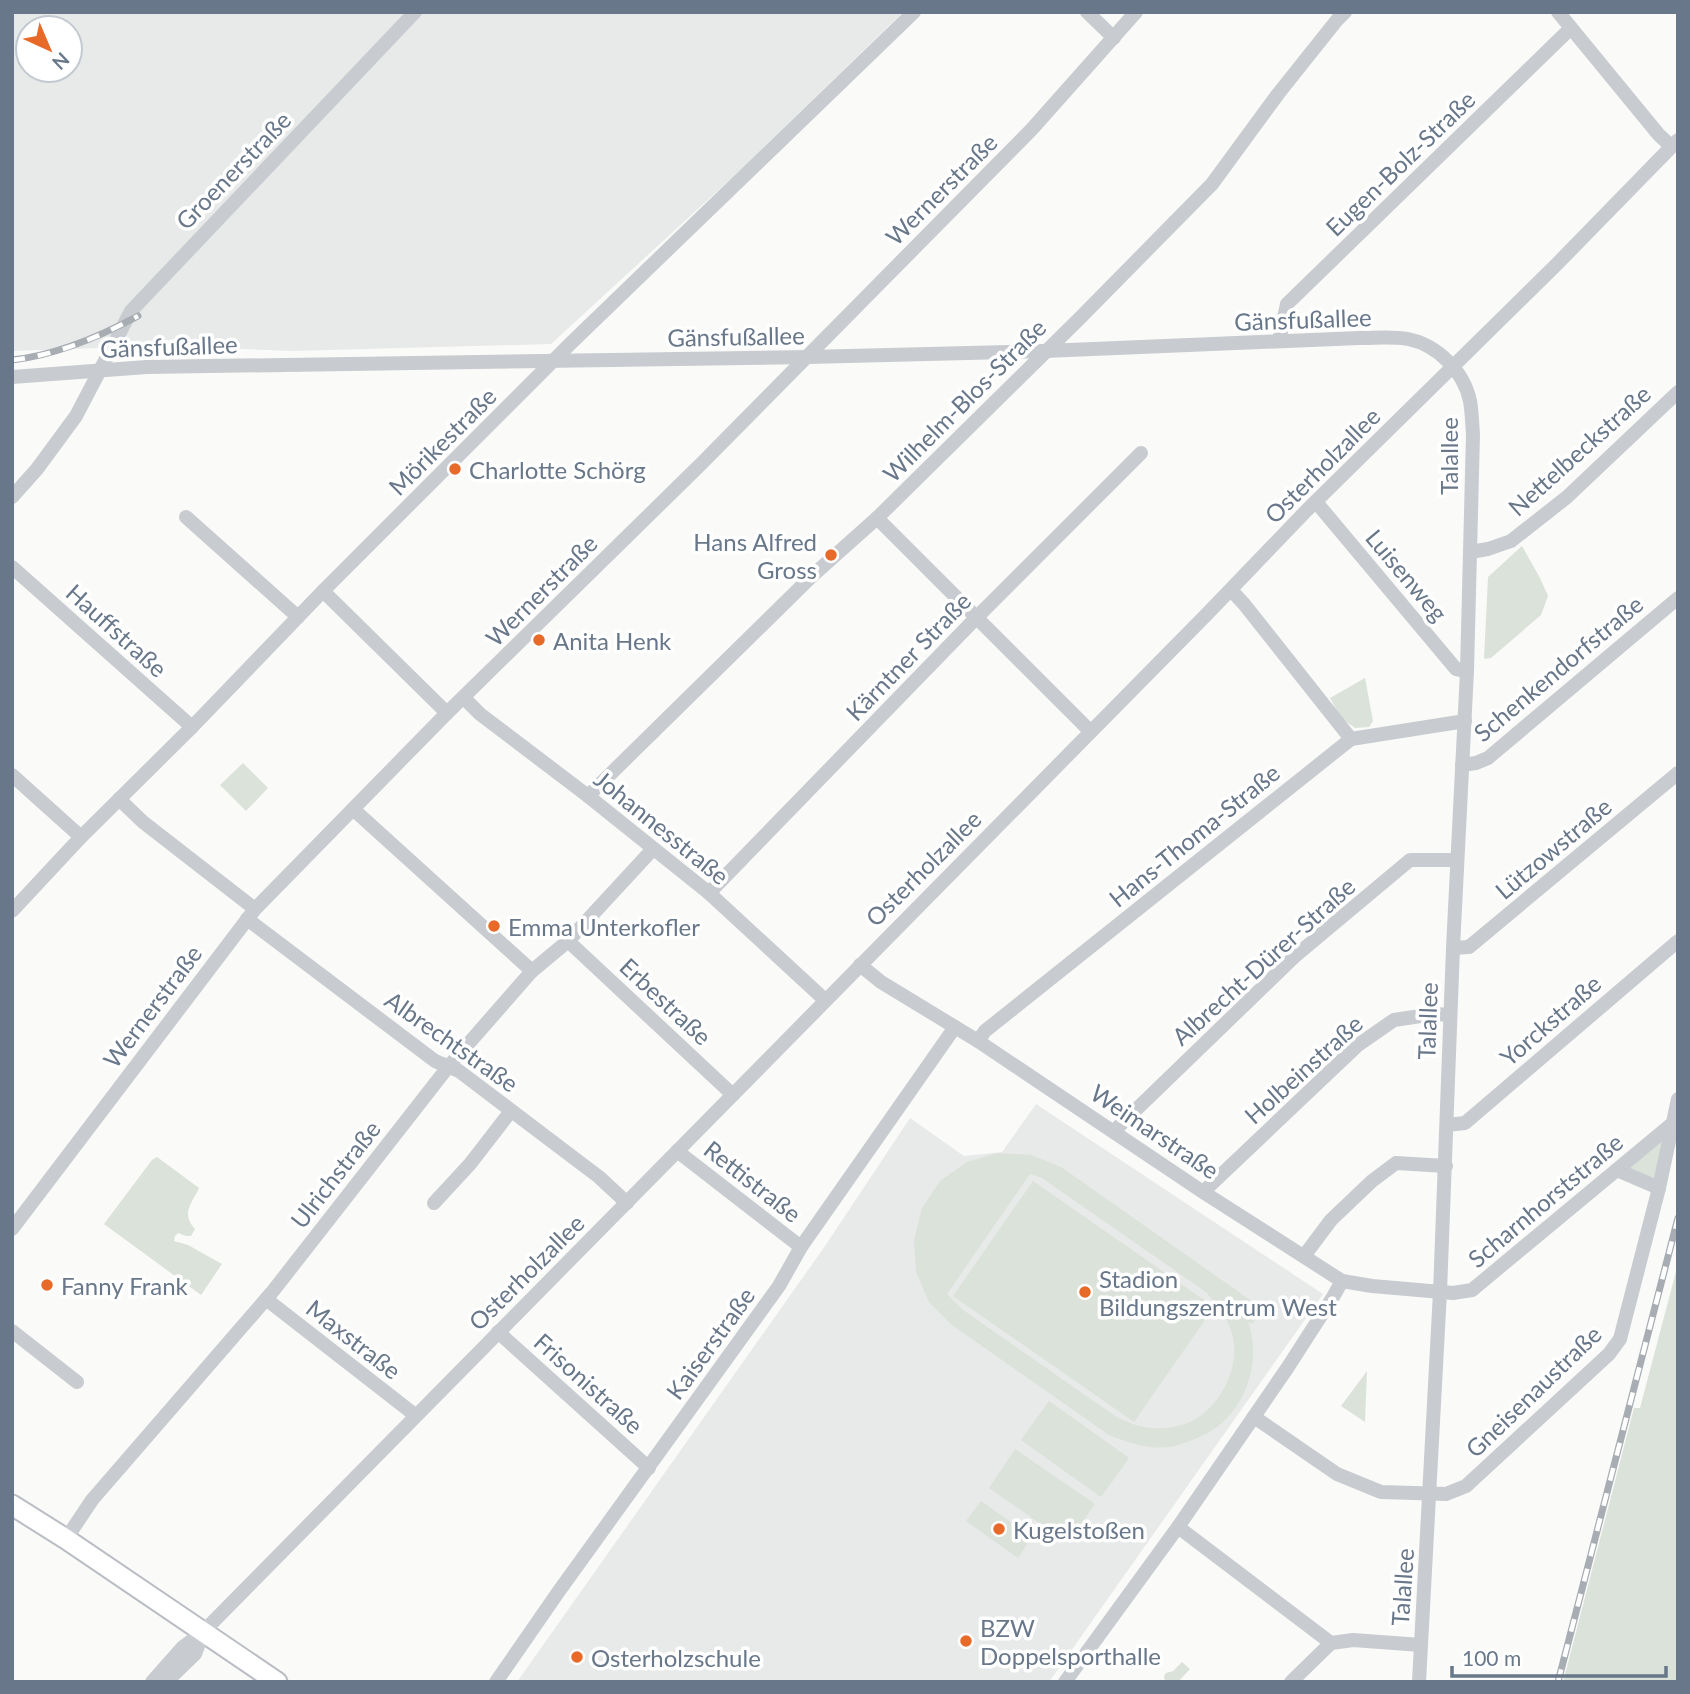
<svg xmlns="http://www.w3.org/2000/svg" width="1690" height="1694" viewBox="0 0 1690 1694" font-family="Lato,sans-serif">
	<rect width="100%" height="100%" fill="#fafaf8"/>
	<g fill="#e8e9e9" fill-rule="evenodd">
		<path d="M12 12H903L736 174 551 344 293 351 159 346 12 351ZM28 28H70V70H28Z"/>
		<path d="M1036 1104 1323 1294 1049 1682H517L825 1246 910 1118 964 1156 1002 1152Z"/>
	</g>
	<g fill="#dbe2d9" fill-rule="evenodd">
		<path d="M1522 546 1540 578 1548 596 1541 615 1491 658 1484 659 1488 577Z"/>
		<path d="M1365 678 1373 721 1369 727 1355 728 1341 718 1330 698Z"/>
		<path d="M243 763 268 788 246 811 220 785Z"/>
		<path d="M1672 1124 1659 1188 1617 1170Z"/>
		<path d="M998 1153 1031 1155 1061 1167 1263 1309 1252 1324 1248 1322C1260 1354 1250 1395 1226 1419 1215 1431 1199 1438 1184 1443 1178 1445 1173 1447 1168 1447 1146 1449 1129 1443 1109 1435L952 1325 929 1302 916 1272 914 1240 922 1208 940 1181 967 1162ZM1030 1174 1042 1178 1206 1292C1217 1305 1227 1316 1232 1333 1241 1366 1222 1405 1192 1421 1178 1428 1159 1430 1144 1427 1135 1426 1127 1421 1118 1418L963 1310 947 1294Z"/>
		<path d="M157 1157 199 1188C191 1205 181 1213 195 1229L191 1236H186L178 1233 175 1236 174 1241 188 1245 222 1264 201 1295 104 1224 152 1160Z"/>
		<path d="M1033 1181 1214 1307 1134 1422 953 1296Z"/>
		<path d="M1678 1264V1682H1563L1634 1408H1640Z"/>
		<path d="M1367 1371 1365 1422 1341 1406Z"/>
		<path d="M1049 1401 1129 1458 1101 1497 1021 1440Z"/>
		<path d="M1015 1449 1095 1504 1068 1543 989 1488Z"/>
		<path d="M981 1501 1032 1537 1018 1558 966 1521Z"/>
		<path d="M1182 1662 1190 1669 1178 1682H1165L1164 1676 1166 1673 1173 1671Z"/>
	</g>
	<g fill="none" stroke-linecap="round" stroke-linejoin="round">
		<g stroke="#babec4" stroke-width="23">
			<path id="secondary" d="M12 1505 66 1539 277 1682"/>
		</g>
		<g stroke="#c8cbcf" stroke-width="14">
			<path d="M1087 12 1114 38"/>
			<path d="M1558 12 1659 135 1671 146"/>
			<path d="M1279 341 1287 304 1571 28"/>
			<path d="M12 377 147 367 808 357 1045 351 1359 338C1375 338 1393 336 1408 339 1438 345 1464 372 1470 401 1472 412 1472 423 1473 434L1467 671 1453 948 1440 1292 1419 1682"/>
			<path d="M12 497 37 469 76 416 131 311 415 12"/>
			<path d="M1316 502 1456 669 1467 671"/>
			<path d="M186 517 298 617"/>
			<path d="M877 518 1090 731"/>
			<path d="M1470 552 1488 549 1511 541 1567 497 1678 392"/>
			<path d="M12 567 192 727"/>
			<path d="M1231 590 1244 604 1351 739"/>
			<path d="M323 591 447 713"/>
			<path d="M464 698 480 714 588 796 709 893 825 1000"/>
			<path d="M1462 765 1476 763 1488 758 1678 598"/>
			<path d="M12 775 81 837"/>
			<path d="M588 796 812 576 877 518 1080 318 1212 184 1278 94 1337 20 1345 12"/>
			<path d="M119 799 143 822 255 909"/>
			<path d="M353 809 532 971"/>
			<path d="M709 893 977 617 1141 453"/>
			<path d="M12 911 81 837 192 727 323 591 570 344 914 12"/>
			<path d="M247 919 435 1061 459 1071 599 1177 627 1203"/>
			<path d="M568 941 733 1095"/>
			<path d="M1453 948 1469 947 1678 773"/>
			<path d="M860 965 881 982 978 1041 1203 1192 1342 1281 1372 1286 1453 1293 1472 1290 1672 1124"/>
			<path d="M978 1041 985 1031 1351 739 1465 721"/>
			<path d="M1447 1125 1465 1123 1678 941"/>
			<path d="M1114 1131 1294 957 1410 860H1457"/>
			<path d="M677 1151 801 1247"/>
			<path d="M1617 1170 1659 1188"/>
			<path d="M1203 1192 1358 1045 1394 1020 1434 1014 1450 1015"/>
			<path d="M434 1203 470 1164 511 1111"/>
			<path d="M12 1229 255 909 447 713 701 464 1032 129 1136 12"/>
			<path d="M1304 1256 1331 1220 1372 1181 1396 1163 1446 1166"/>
			<path d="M266 1299 415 1415"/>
			<path d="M12 1331 77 1382"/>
			<path d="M498 1332 649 1468"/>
			<path d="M1254 1417 1337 1474 1381 1492 1446 1494 1466 1486 1609 1354 1620 1339 1659 1188 1678 1099"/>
			<path d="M1178 1527 1331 1643 1353 1640 1421 1645"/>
			<path d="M66 1539 92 1500 273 1291 448 1067 532 971 568 941 653 849"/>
			<path d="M152 1682 183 1647 203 1632 1208 613 1307 510 1557 264 1678 140"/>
			<path d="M166 1682 195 1654 203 1633"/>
			<path d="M496 1682 559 1591 779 1286 801 1247 955 1027"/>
			<path d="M1065 1682 1178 1527 1288 1367 1333 1297 1342 1281"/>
			<path d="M1291 1682 1331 1643"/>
		</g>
		<use href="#secondary" stroke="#fff" stroke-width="19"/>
		<g stroke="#a8adb4" stroke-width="7">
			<g id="rail">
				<path d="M12 360C57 355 99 337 138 316"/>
				<path d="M1558 1682 1678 1218"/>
			</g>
		</g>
		<use href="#rail" stroke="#fff" stroke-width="4.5" stroke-dasharray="13" stroke-linecap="butt"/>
	</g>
	<g fill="#e86a29" stroke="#fff" stroke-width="2.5">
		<circle cx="455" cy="469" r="7"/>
		<circle cx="831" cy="555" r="7"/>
		<circle cx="539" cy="640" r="7"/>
		<circle cx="494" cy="926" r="7"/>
		<circle cx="47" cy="1285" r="7"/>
		<circle cx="1085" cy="1292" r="7"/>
		<circle cx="999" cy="1529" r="7"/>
		<circle cx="966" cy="1641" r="7"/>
		<circle cx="577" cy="1657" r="7"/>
	</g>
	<g text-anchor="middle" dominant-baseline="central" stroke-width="7" stroke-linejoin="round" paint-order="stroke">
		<g font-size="24" fill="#687789" stroke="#fff">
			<text transform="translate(1400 163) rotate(-44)">Eugen-Bolz-Straße</text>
			<text transform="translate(233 170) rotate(-46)">Groenerstraße</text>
			<text transform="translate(941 189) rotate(-45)">Wernerstraße</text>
			<text transform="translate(1303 319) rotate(-2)">Gänsfußallee</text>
			<text transform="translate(736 336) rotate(-1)">Gänsfußallee</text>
			<text transform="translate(169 346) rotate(-2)">Gänsfußallee</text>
			<text transform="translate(964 400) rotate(-45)">Wilhelm-Blos-Straße</text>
			<text transform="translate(442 441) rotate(-45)">Mörikestraße</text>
			<text transform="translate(1579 450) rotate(-42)">Nettelbeckstraße</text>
			<text transform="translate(1448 456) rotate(-90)">Talallee</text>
			<text transform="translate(1322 465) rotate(-45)">Osterholzallee</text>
			<text transform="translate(1407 575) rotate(50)">Luisenweg</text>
			<text transform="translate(541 590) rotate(-45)">Wernerstraße</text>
			<text transform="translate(117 630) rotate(42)">Hauffstraße</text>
			<text transform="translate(908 656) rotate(-46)">Kärntner Straße</text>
			<text transform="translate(1558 668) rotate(-40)">Schenkendorfstraße</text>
			<text transform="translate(662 827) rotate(39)">Johannesstraße</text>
			<text transform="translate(1194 835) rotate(-39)">Hans-Thoma-Straße</text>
			<text transform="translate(1553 848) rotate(-40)">Lützowstraße</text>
			<text transform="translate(923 868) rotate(-45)">Osterholzallee</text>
			<text transform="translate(1263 961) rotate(-42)">Albrecht-Dürer-Straße</text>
			<text transform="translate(666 1001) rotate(43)">Erbestraße</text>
			<text transform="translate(152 1006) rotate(-53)">Wernerstraße</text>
			<text transform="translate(1550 1020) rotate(-41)">Yorckstraße</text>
			<text transform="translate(1427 1021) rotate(-88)">Talallee</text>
			<text transform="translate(452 1041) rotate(35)">Albrechtstraße</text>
			<text transform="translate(1303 1069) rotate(-42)">Holbeinstraße</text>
			<text transform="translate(1155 1131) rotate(34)">Weimarstraße</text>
			<text transform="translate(335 1174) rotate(-52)">Ulrichstraße</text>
			<text transform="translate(753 1181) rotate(38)">Rettistraße</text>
			<text transform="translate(1545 1200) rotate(-40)">Scharnhorststraße</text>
			<text transform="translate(526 1272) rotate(-45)">Osterholzallee</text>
			<text transform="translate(354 1339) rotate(38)">Maxstraße</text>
			<text transform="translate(710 1343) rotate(-54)">Kaiserstraße</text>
			<text transform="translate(589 1383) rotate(42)">Frisonistraße</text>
			<text transform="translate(1533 1391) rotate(-44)">Gneisenaustraße</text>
			<text transform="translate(1402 1587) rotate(-86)">Talallee</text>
		</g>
		<g font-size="24" fill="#687789" stroke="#fff" text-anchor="start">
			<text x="469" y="469">Charlotte Schörg</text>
			<text x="817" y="541" text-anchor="end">Hans Alfred<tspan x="817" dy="28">Gross</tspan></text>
			<text x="553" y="640">Anita Henk</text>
			<text x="508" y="926">Emma Unterkofler</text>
			<text x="1099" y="1278">Stadion<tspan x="1099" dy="28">Bildungszentrum West</tspan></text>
			<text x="61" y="1285">Fanny Frank</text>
			<text x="1013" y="1529">Kugelstoßen</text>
			<text x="980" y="1627">BZW<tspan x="980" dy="28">Doppelsporthalle</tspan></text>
			<text x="591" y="1657">Osterholzschule</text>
		</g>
	</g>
	<rect width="1690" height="1694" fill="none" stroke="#687789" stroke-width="28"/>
	<g transform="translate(49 49) rotate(136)"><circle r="33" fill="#ffffff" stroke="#c3c9d0" stroke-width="2"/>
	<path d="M0-5L12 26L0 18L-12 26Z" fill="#e86a29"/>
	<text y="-10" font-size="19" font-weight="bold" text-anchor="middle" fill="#687789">N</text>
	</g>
	<path d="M1452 1666v10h214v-10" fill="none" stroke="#687789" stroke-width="3.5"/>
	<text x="1462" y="1666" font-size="21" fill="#687789" stroke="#ffffff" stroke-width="5" paint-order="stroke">100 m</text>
</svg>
